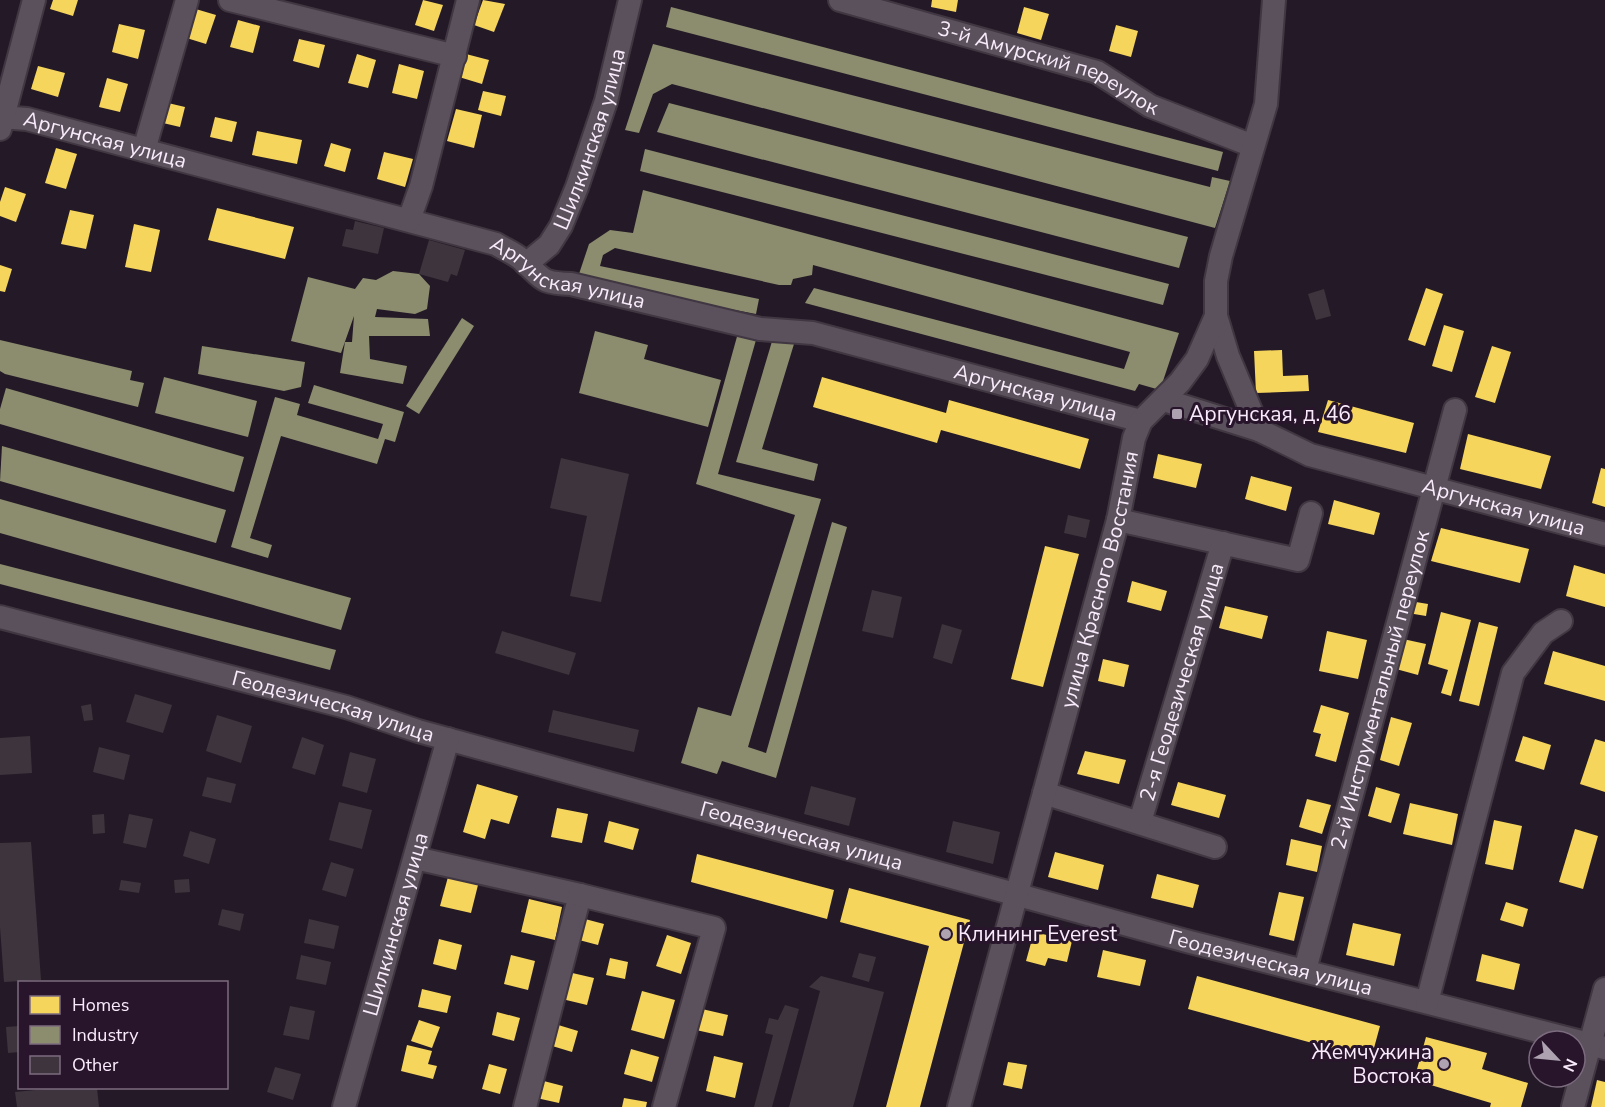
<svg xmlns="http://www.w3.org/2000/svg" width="1605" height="1107" viewBox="0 0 1605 1107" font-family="'Nunito Sans',sans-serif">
	<rect width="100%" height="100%" fill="#241a27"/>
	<g fill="#f6d55c">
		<path d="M53 0H78L73 16 50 9Z"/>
		<path d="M423 0 443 5 434 31 415 25Z"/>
		<path d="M483 0 505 4 494 32 474 25Z"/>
		<path d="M932 0H958L956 12 931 7Z"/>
		<path d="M189 7 216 15 206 44 180 36Z"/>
		<path d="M1024 7 1049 14 1041 40 1017 33Z"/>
		<path d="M238 20 260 26 253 53 230 47Z"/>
		<path d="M119 24 145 30 138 59 112 52Z"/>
		<path d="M1116 25 1138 31 1131 57 1109 51Z"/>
		<path d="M299 39 325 45 319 68 293 61Z"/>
		<path d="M357 54 376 60 368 88 348 83Z"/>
		<path d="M466 54 489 60 482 84 459 77Z"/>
		<path d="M399 64 424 71 417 99 392 93Z"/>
		<path d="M38 66 65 73 58 97 31 89Z"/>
		<path d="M107 78 128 84 120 112 99 107Z"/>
		<path d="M483 91 506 96 501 116 478 110Z"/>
		<path d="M168 103 185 107 180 127 163 123Z"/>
		<path d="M456 109 482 115 474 148 447 141Z"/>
		<path d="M215 117 237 122 232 142 210 137Z"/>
		<path d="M257 131 302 140 297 164 252 155Z"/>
		<path d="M331 143 351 149 345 172 324 166Z"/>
		<path d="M56 148 77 154 66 189 45 183Z"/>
		<path d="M384 152 413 159 405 187 377 179Z"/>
		<path d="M5 187 26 194 16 222 0 216V202Z"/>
		<path d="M217 208 294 227 285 259 208 240Z"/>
		<path d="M70 210 94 215 86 249 61 244Z"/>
		<path d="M134 224 160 230 151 272 125 267Z"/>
		<path d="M0 265 12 269 5 292 0 291Z"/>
		<path d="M1426 288 1443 294 1425 346 1408 340Z"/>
		<path d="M1444 325 1464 331 1452 372 1432 366Z"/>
		<path d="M1492 346 1511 352 1495 403 1475 397Z"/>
		<path d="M1282 350 1283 376 1308 375 1309 391 1256 393 1254 351Z"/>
		<path d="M822 377 946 413 949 400 1089 439 1080 469 941 430 937 443 813 407Z"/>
		<path d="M1328 400 1414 423 1406 453 1318 432Z"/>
		<path d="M1468 434 1551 456 1541 489 1460 469Z"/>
		<path d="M1158 454 1202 464 1196 488 1153 478Z"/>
		<path d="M1601 468 1605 469V507L1592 503Z"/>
		<path d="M1251 476 1292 487 1286 511 1245 499Z"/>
		<path d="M1334 500 1380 513 1374 535 1328 524Z"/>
		<path d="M1441 528 1529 549 1520 583 1431 561Z"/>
		<path d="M1045 546 1079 554 1043 687 1011 679Z"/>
		<path d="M1574 565 1605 574V607L1566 596Z"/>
		<path d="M1132 581 1167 591 1161 611 1127 602Z"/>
		<path d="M1410 601 1428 604 1426 616 1408 613Z"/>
		<path d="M1225 606 1268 616 1262 639 1219 628Z"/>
		<path d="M1441 612 1471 620 1451 696 1441 693 1448 670 1428 664Z"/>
		<path d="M1479 622 1498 627 1479 706 1459 701Z"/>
		<path d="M1327 631 1367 640 1358 679 1319 671Z"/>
		<path d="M1403 639 1426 644 1418 675 1396 669Z"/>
		<path d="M1553 651 1605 666V701L1544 684Z"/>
		<path d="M1103 659 1129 665 1124 687 1098 681Z"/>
		<path d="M1321 705 1349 713 1336 762 1315 756 1321 734 1313 732Z"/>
		<path d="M1391 717 1412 723 1399 766 1380 760Z"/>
		<path d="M1523 736 1551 745 1544 770 1515 761Z"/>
		<path d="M1595 739 1605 742V792L1580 784Z"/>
		<path d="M1085 751 1126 760 1119 784 1077 774Z"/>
		<path d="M1178 782 1226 795 1219 818 1171 805Z"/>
		<path d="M477 784 518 796 509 824 491 819 485 839 463 832Z"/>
		<path d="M1376 787 1400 794 1391 823 1368 816Z"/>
		<path d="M1307 799 1331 805 1322 834 1299 827Z"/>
		<path d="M1410 803 1458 814 1452 845 1403 834Z"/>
		<path d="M557 808 588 814 582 843 551 837Z"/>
		<path d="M1494 820 1522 826 1513 870 1485 864Z"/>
		<path d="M609 821 639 829 633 850 604 842Z"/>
		<path d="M1575 829 1598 836 1583 889 1559 882Z"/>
		<path d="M1291 839 1322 846 1317 872 1286 865Z"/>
		<path d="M1055 852 1104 865 1098 890 1048 877Z"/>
		<path d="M697 854 834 890 827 919 691 882Z"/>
		<path d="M1157 874 1199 885 1193 908 1151 898Z"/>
		<path d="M448 877 478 885 471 913 440 906Z"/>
		<path d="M849 888 970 920 920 1107H886L929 946 840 922Z"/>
		<path d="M1279 892 1304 897 1294 941 1269 935Z"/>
		<path d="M529 899 562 907 555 940 521 932Z"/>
		<path d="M1506 902 1528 909 1523 927 1500 920Z"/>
		<path d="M585 919 604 924 598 945 579 940Z"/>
		<path d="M1353 923 1401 934 1394 966 1346 955Z"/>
		<path d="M1034 932 1072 941 1067 962 1048 958 1045 966 1026 961Z"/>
		<path d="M667 935 691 943 681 974 656 966Z"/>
		<path d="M439 939 462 945 456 970 433 964Z"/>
		<path d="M1103 950 1146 960 1140 986 1097 977Z"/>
		<path d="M1482 954 1520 964 1514 990 1476 981Z"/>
		<path d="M511 955 535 961 528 990 504 984Z"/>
		<path d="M610 958 628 962 625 979 606 975Z"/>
		<path d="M568 972 594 978 587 1005 562 999Z"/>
		<path d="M1197 976 1380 1026 1371 1059 1188 1009Z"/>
		<path d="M422 989 451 996 447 1013 418 1007Z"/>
		<path d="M642 991 675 1000 664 1039 631 1030Z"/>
		<path d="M702 1009 728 1015 723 1036 696 1030Z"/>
		<path d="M497 1012 520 1018 514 1041 492 1035Z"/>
		<path d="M419 1020 440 1027 432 1048 411 1041Z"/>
		<path d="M555 1024 578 1031 572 1052 549 1045Z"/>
		<path d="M1426 1037 1487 1053 1482 1069 1528 1083 1521 1107H1490L1491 1103 1414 1080Z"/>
		<path d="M407 1045 432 1051 428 1064 437 1066 433 1079 401 1071Z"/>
		<path d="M631 1049 659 1057 652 1082 624 1074Z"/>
		<path d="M714 1056 743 1063 735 1098 706 1091Z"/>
		<path d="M1008 1062 1027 1065 1022 1089 1003 1085Z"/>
		<path d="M489 1064 507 1069 500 1094 482 1089Z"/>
		<path d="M536 1079 563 1086 559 1103 532 1097Z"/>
		<path d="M1597 1080 1605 1082V1107H1591Z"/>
		<path d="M624 1098 647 1102 646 1107H622Z"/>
	</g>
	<g fill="#8c8c6e">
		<path d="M671 7 1223 152 1218 171 666 27Z"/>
		<path d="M653 44 1210 187 1212 177 1230 181 1215 228 672 84 653 94 639 133 625 130Z"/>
		<path d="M669 103 1188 237 1179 268 657 132Z"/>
		<path d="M645 149 1169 284 1163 305 640 171Z"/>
		<path d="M643 190 1179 333 1160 390 1139 384 1135 391 805 303 814 288 1124 369 1130 352 813 265 812 275 793 279 791 285H779L615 248 603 255 600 266 759 299 756 314 577 280 589 244 610 230 633 233Z"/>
		<path d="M393 271 419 274 430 286 427 309 415 314 377 309 375 317 428 319 430 336H369L370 359 407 366 403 384 340 373 345 342H352L354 316 341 353 291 341 308 277 355 289 363 278 376 280Z"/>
		<path d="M462 318 474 326 419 414 406 406Z"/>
		<path d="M595 331 648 345 644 359 721 380 708 427 579 393Z"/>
		<path d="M738 333 756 340 718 474 821 499 748 747 766 753 832 522 847 527 776 778 722 761 717 774 681 763 698 707 731 716 795 515 696 484Z"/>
		<path d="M773 338 794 344 762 449 818 464 814 481 736 462Z"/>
		<path d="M0 340 132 371 130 380 144 383 138 407 5 374 0 371Z"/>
		<path d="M202 346 305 362 301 387 284 391 198 374Z"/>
		<path d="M164 377 257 401 248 437 155 413Z"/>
		<path d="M314 385 404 412 395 442 385 439 377 464 281 436 250 538 272 545 268 558 231 547 275 397 300 404 297 415 378 439 383 424 308 403Z"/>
		<path d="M6 388 244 457 234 492 0 424V409Z"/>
		<path d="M2 446 226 510 216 543 0 481Z"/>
		<path d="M0 499 351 598 341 630 0 533Z"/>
		<path d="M0 564 336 650 330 670 0 584Z"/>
	</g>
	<g fill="#3d343d">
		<path d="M355 221 384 228 378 254 342 246 346 229 353 230Z"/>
		<path d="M429 240 465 250 457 276 451 274 448 282 419 274Z"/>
		<path d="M1324 289 1331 316 1316 320 1308 294Z"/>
		<path d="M561 458 629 474 601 602 570 596 587 516 550 508Z"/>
		<path d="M1068 515 1090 520 1086 538 1064 533Z"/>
		<path d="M872 590 902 597 893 638 862 631Z"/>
		<path d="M942 624 962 630 952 664 933 658Z"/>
		<path d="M502 631 576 653 569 675 495 653Z"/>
		<path d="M135 694 172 705 163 733 126 722Z"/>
		<path d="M91 704 93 720 84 721 81 706Z"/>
		<path d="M553 710 639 730 634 752 548 732Z"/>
		<path d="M217 715 252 726 241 763 206 751Z"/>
		<path d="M30 736 32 773 0 775V738Z"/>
		<path d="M302 737 324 745 315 775 292 768Z"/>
		<path d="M99 747 130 755 124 780 93 772Z"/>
		<path d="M350 752 376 759 367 793 342 786Z"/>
		<path d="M207 777 236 784 231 803 202 796Z"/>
		<path d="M811 786 856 798 849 826 804 814Z"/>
		<path d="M339 802 372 810 362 849 329 840Z"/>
		<path d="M104 814 105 833 93 834 92 815Z"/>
		<path d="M129 814 153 819 146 848 123 843Z"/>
		<path d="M953 821 1000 832 993 864 946 852Z"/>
		<path d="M190 831 216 839 209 864 183 856Z"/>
		<path d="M31 842 41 980 4 982 0 927V843Z"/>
		<path d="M331 862 354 869 346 897 322 890Z"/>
		<path d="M189 879 190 892 175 893 174 880Z"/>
		<path d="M121 880 141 883 139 893 119 890Z"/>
		<path d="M222 909 244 914 240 931 218 925Z"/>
		<path d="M309 919 339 926 334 949 304 943Z"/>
		<path d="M859 953 876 957 869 982 852 977Z"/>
		<path d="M301 955 331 962 326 985 296 979Z"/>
		<path d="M821 976 884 992 853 1107H789L820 991 809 987Z"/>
		<path d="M785 1005 799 1009 772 1107H754L773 1035 765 1033 769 1018 778 1020Z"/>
		<path d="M290 1006 315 1011 309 1040 283 1035Z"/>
		<path d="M20 1026V1052L8 1053 6 1027Z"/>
		<path d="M275 1067 301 1074 293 1100 267 1092Z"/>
		<path d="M55 1088H97L99 1107H17L15 1092Z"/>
	</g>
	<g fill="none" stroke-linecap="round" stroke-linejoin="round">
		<g stroke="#403742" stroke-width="26">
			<g id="minor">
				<path d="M230 0 455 56"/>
				<path id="s1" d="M840 0 1097 72 1150 106 1253 146"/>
				<path id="s2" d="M0 117 27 119 496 244C504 249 514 253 521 259 544 279 539 283 571 284L760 329 813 333 1141 421"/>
				<path d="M0 129 34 0"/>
				<path d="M144 150 187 0"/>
				<path d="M409 220 421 186 468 0"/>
				<path id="s3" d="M526 264 549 245 561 226 577 187 606 101 630 0"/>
				<path d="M1216 316 1228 356 1259 430"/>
				<path id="s4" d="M1164 400 1259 430 1310 455 1605 534"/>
				<path d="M1118 520 1298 560 1311 513"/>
				<path id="s5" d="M0 617 346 707 418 731 1190 942 1605 1048"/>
				<path d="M1044 793 1215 847"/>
				<path id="s6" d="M1140 822 1223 543"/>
				<path d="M415 858 580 895 525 1107"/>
				<path d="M580 895 714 928 664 1107"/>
				<path id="s7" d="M1305 970 1455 410"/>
				<path d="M1427 1002 1513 673 1543 633 1561 621"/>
				<path id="s8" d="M344 1107 448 739"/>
				<path id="s9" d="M959 1107 1118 520 1134 438 1141 421 1180 382 1197 359 1216 316V281L1221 256 1266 104 1274 0"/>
				<path d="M1573 1107 1605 989"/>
			</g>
		</g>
		<use href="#minor" stroke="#5a515c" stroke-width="22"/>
	</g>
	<g fill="#aea2b1" stroke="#28152c" stroke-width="2">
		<rect x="1171" y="408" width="12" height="12" rx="3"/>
		<circle cx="946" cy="934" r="6"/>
		<circle cx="1444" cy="1064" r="6"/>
	</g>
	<g text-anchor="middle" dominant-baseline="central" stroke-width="6" stroke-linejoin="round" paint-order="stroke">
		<g font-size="21" fill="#f9ebfb" stroke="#28152c">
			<text stroke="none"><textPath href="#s1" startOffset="220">3-й Амурский переулок</textPath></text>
			<text stroke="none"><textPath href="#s3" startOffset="144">Шилкинская улица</textPath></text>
			<text stroke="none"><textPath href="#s2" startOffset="108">Аргунская улица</textPath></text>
			<text stroke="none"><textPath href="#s2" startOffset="592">Аргунская улица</textPath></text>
			<text stroke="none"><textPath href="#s2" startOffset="1078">Аргунская улица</textPath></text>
			<text stroke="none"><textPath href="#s4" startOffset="357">Аргунская улица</textPath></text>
			<text stroke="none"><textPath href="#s9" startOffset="546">улица Красного Восстания</textPath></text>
			<text stroke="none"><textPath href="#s6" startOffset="146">2-я Геодезическая улица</textPath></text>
			<text stroke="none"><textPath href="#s7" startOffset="290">2-й Инструментальный переулок</textPath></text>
			<text stroke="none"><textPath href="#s5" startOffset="345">Геодезическая улица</textPath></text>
			<text stroke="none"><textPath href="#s5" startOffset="831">Геодезическая улица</textPath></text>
			<text stroke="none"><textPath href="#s8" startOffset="190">Шилкинская улица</textPath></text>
			<text stroke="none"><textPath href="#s5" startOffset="1317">Геодезическая улица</textPath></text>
		</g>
		<g font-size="21" fill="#f9ebfb" stroke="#28152c" text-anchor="start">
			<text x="1189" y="414">Аргунская, д. 46</text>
			<text x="958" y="934">Клининг Everest</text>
			<text x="1432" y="1052" text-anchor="end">Жемчужина<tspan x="1432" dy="24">Востока</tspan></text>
		</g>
	</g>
	<rect x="18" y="981" width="210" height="108" fill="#28152c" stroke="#7c6b7f" stroke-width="1.5"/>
	<rect x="30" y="996" width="30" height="18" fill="#f6d55c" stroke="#7c6b7f" stroke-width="1.5"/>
	<text x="72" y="1011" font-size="18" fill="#f9ebfb">Homes</text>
	<rect x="30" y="1026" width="30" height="18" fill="#8c8c6e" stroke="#7c6b7f" stroke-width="1.5"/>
	<text x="72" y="1041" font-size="18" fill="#f9ebfb">Industry</text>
	<rect x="30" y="1056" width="30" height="18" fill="#3d343d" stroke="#7c6b7f" stroke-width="1.5"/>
	<text x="72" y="1071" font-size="18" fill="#f9ebfb">Other</text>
	<g transform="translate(1557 1059) rotate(116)"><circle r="28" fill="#28152c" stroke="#7c6b7f" stroke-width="1.5"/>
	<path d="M0-4.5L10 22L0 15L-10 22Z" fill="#aea2b1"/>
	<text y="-9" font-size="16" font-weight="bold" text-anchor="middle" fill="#f9ebfb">N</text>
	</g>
</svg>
